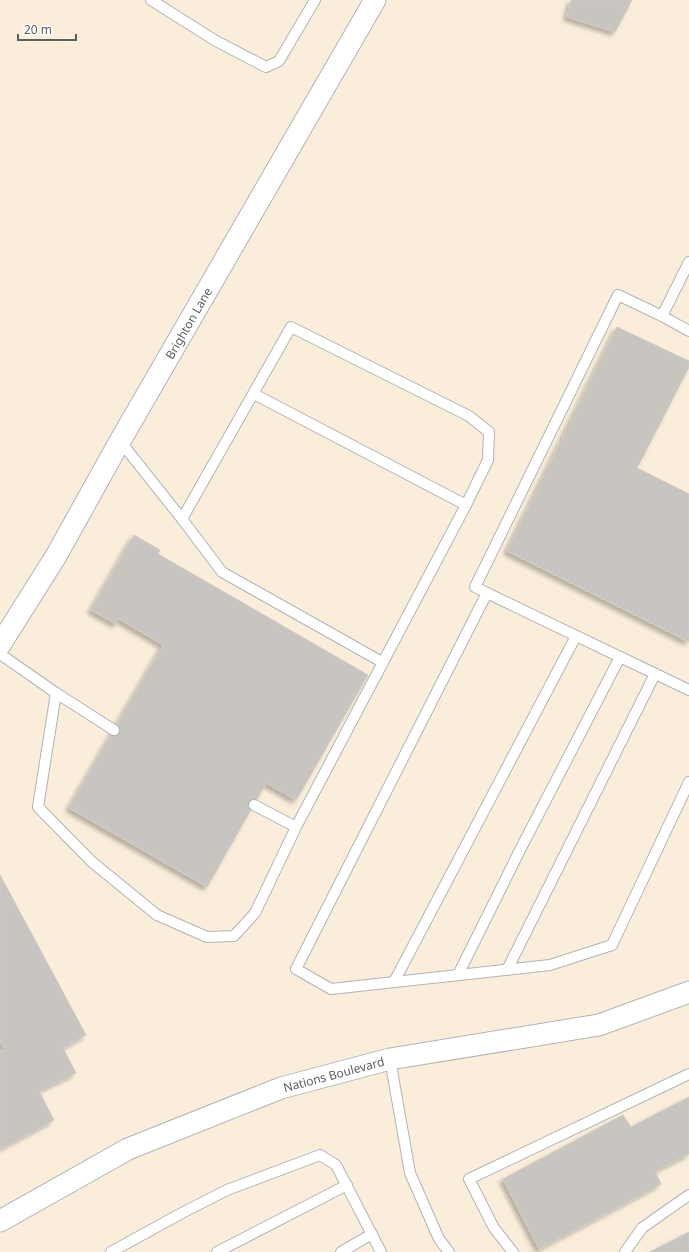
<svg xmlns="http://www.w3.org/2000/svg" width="689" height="1252" viewBox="0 0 689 1252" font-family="'Noto Sans',sans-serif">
	<defs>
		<filter id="shadow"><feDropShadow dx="-3.5" dy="3.5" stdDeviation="2" flood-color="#0004"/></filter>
	</defs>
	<rect width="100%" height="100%" fill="#ece9e3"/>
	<rect fill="#faeedb" x="0" y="0" width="689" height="1252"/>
	<g fill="#c8c4c0" stroke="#d0cac2" filter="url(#shadow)">
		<path d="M571 0H632L615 32 567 17Z"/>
		<path d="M617 327 689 361V367L637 468 689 494V642L507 551Z"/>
		<path d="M134 535 160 550 158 554 368 675 296 800 266 783 207 887 69 808 163 645 119 619 116 624 91 610Z"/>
		<path d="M0 875 86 1035 63 1048 76 1073 39 1091 54 1120 0 1149V1052L5 1050 0 1041Z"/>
		<path d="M689 1097V1154L655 1171 661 1184 539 1249 503 1179 623 1115 631 1127Z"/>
		<path d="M689 1232V1252H650Z"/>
	</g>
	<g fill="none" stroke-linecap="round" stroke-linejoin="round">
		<g stroke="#b0b4b7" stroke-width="12">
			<g id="lane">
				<path d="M151 0 216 41 266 67 279 61 315 0"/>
				<path d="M689 262 662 316 618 295 475 587 487 593 296 969 331 989 550 965 612 945 689 782"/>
				<path d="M662 316 689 331"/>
				<path d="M254 394 466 505"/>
				<path d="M120 441 182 519 222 572 382 662"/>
				<path d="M487 593 689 690"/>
				<path d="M0 654 56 693 114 730"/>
				<path d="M56 693 38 807 92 862 157 915 207 937 234 936 255 913 296 827 466 505 488 460 489 432 469 416 291 327 182 519"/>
				<path d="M254 805 296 827"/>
				<path d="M507 970 655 674"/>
				<path d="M458 975 520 850 620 657"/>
				<path d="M394 982 576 636"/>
				<path d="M390 1059 410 1173 439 1239 449 1252"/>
				<path d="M111 1252 180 1214 227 1190 320 1155 336 1165 381 1252"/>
				<path d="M217 1252 347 1185"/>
				<path d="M341 1252 372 1234"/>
				<path d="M513 1252 494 1228 469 1179 689 1074"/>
				<path d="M625 1252 642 1228 689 1195"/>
			</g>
		</g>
		<g stroke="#b0b4b7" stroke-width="23">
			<g id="street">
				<path id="s1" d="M0 645 56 556 120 441 375 0"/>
				<path id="s2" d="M0 1221 128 1149 281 1088 390 1059 599 1025 689 992"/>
			</g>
		</g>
		<use href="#lane" stroke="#fff" stroke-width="10"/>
		<use href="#street" stroke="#fff" stroke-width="21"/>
	</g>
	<g text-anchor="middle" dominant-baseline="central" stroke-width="3" stroke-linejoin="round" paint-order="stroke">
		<g font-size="12" fill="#5b5f62" stroke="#fff">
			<text stroke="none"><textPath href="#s1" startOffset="373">Brighton Lane</textPath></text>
			<text stroke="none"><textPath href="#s2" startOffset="366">Nations Boulevard</textPath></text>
		</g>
	</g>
	<path d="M18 34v6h58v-6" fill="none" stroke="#5b5f62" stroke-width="2"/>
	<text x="24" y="34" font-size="12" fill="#5b5f62" stroke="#ffffff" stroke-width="3" paint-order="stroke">20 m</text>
</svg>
